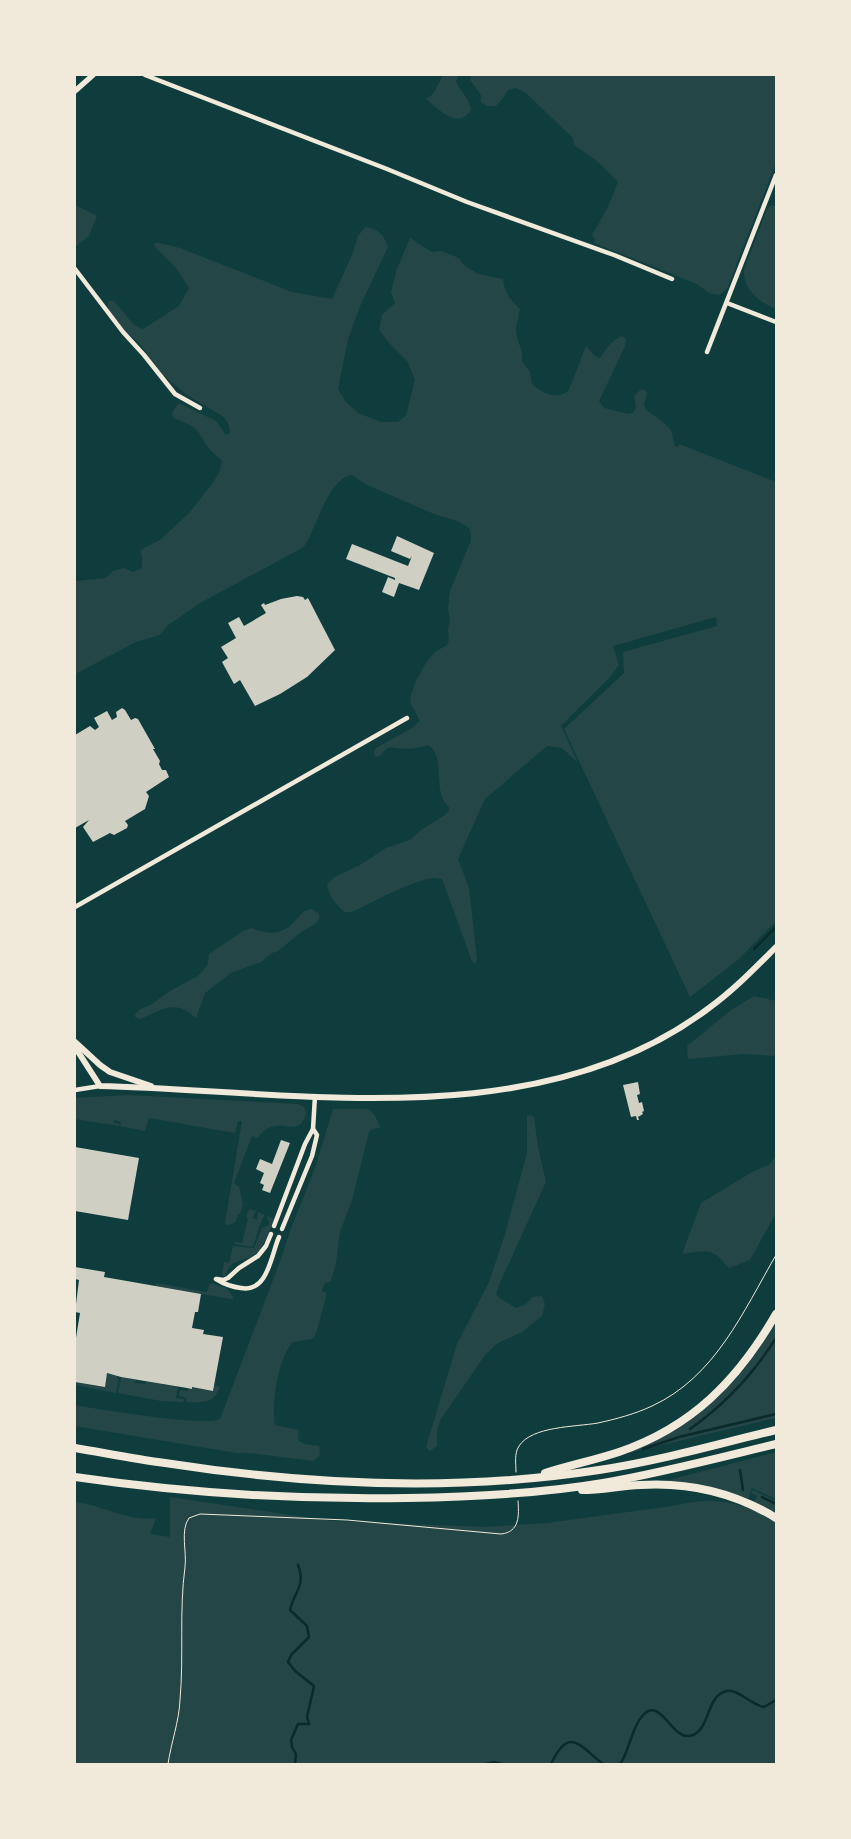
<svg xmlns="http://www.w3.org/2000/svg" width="851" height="1839" viewBox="0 0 851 1839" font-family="Montserrat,sans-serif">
	<rect width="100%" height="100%" fill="#0f3d3e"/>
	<g fill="#244646">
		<path d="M443 75H458L456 82 469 102 471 110C457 130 440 110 426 99L433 94Z"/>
		<path d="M471 75H776V163L727 289 719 295 709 293 697 284 594 243 595 239 592 235 608 207 618 182 597 161 574 145 573 138 526 93 516 88 508 90 504 97 496 106H487L481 102V95L470 80Z"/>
		<path d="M75 205 97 216 89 236 75 247Z"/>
		<path d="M772 205 776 206V309C759 302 743 290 744 270L767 209Z"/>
		<path d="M365 227C378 228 384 235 388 247L361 304 348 339 338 389 346 402 358 413 381 422H398L406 415 415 380 407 361 391 345 379 330 382 315 395 303 391 292 397 269 410 238 432 252 441 251 459 258 464 265 478 274 503 279C505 293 509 299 520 309L516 328 517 338 522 352V361L530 372 532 384C542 393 557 401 569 390L586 346 595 356 600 358C606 349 611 341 622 336L626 339 625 346 599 401 604 408 629 414 633 413 636 407 634 396 640 390H645L647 394 644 405 646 410 663 422 671 430 675 446 678 447 679 444 776 482V921L739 959 690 997 564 729 624 673 623 652 717 626 716 617 613 646 619 665 610 677 561 726 578 763 562 748 547 746 485 799 458 859 469 888 477 959 475 964 472 961 442 879C439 879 437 878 434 878 417 878 369 904 352 912H344C337 905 328 895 327 884L335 877 360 865 386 848 410 840 421 830 445 815 449 810V807C431 792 447 755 428 745 414 750 404 749 389 747L384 751 380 756 375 757 374 752 376 748 412 728 420 721 410 702 411 695 416 681 427 661 435 652 447 645 449 640 448 629 450 620 448 609 450 591 471 540V533L469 528 458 521 434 514 365 484 352 475C331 477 317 522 308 540L304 547 200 603 167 626 160 635 136 642 75 674V581L106 578 113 571 124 568 133 572 142 568V557L140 550 160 540 189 513 209 488 219 473 222 461 209 449 197 430 192 426 174 418 172 415 173 411 179 403 216 421 226 435 230 433 229 425 224 417 187 395 163 375 140 344 128 334 108 310V301H114L134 325 143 329 179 306 189 288 177 269 155 247 154 243H159L180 248 292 292 332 299 352 255 358 236Z"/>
		<path d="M312 909 319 914V919L315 924 301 932 278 951 272 953 261 962 231 973 205 993 196 1018C192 1016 191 1013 187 1011 170 1001 155 1014 140 1019L135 1017V1015L139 1010 152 1004 170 991 196 977 204 970 208 963 209 954 243 931 251 928C267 934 280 936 293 923 300 916 302 910 312 909Z"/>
		<path d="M754 996 776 1001V1056L744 1054 688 1059 687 1046 731 1010Z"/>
		<path d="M128 1095 298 1104 304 1107C306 1111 307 1114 304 1119 298 1133 286 1123 275 1126 267 1127 262 1132 258 1138L252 1136 234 1183 239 1187 243 1204 240 1214H238L236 1221 232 1224 226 1225 225 1223 242 1121H238L235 1133 149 1118 145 1131 120 1126 121 1122 114 1120V1123L120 1124 119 1126 75 1119V1098Z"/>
		<path d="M333 1109H368L374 1114 380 1126V1128L372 1129 369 1132 352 1200 340 1232 336 1263 331 1281 324 1284 322 1291 327 1293 316 1334 312 1339 293 1342C278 1358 271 1404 275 1425L299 1430 298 1440 304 1444 319 1446 320 1455 313 1461 250 1453H237L75 1426V1405C97 1409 206 1427 220 1419L278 1267 292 1226 315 1168Z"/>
		<path d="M530 1115 534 1117 538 1147 546 1182 499 1285 496 1294 498 1297 516 1308 525 1305 533 1297 542 1296 545 1304 542 1316 522 1332 498 1343 485 1355 441 1419 437 1430V1446L430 1451 426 1447 457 1344 489 1282 505 1234 527 1153V1116Z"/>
		<path d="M776 1156V1213L750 1260 729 1268C712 1247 708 1250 682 1254L701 1203 754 1171 769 1165Z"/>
		<path d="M249 1209 256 1211 252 1218 257 1220 258 1212 265 1215C258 1224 258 1237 252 1247L234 1244 236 1242 242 1243 248 1218 246 1217Z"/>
		<path d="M267 1216 273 1218V1221C270 1230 264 1246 257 1253 244 1264 232 1256 225 1276H222L224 1262 229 1263 233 1246 254 1248 262 1228 268 1226 269 1223Z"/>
		<path d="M156 1283 207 1292 210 1283 226 1288 234 1298 231 1299 155 1286Z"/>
		<path d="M776 1323V1418L632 1452C697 1425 740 1383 776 1323Z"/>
		<path d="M107 1373 117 1375V1379H119L116 1393 75 1385V1382L104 1387Z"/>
		<path d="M121 1377 136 1380 135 1383 145 1384 146 1381 178 1387 176 1398 184 1399 183 1402 161 1401 118 1393Z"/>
		<path d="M214 1385 220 1387C214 1403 203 1403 187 1402L186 1398 179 1396 180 1390 188 1391V1388L192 1389V1387L213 1391Z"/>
		<path d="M776 1452V1499L752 1488 748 1499C722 1487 694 1484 665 1481Z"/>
		<path d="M753 1490 776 1501V1514L754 1502 757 1496 751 1493Z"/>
		<path d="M170 1497 332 1521 485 1527 547 1523 672 1506C717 1496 735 1501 776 1520V1764H75V1502C103 1505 127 1522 156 1518L150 1534 170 1537Z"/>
	</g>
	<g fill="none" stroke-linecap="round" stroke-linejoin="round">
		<g stroke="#0a2a2b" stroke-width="2.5">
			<path d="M754 949 776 927"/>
			<path d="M690 1429C725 1404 754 1373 776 1338"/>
			<path d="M643 1449 679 1437 776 1414"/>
			<path d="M740 1470 743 1490"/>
			<path d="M762 1497 776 1504"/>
			<path d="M295 1764 296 1754 292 1747 291 1740 298 1724H309L307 1717 314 1686 295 1671 288 1662 291 1655 309 1637 307 1626 290 1610C294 1592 306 1586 298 1565"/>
			<path d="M485 1764 494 1762 502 1764"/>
			<path d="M551 1764C569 1726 579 1745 603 1764"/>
			<path d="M620 1764C630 1750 631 1728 643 1715 662 1695 672 1744 693 1735 711 1727 706 1695 727 1691 739 1689 751 1705 764 1707L776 1700"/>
		</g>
	</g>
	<g fill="#cfcfc3">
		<path d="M397 536 434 553 419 590 399 583 394 597 382 592 388 577 395 580V578L346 559 352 544 408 566 412 556 410 559 391 551Z"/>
		<path d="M297 596 303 597 305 600 308 598 335 650 307 677 280 694 255 706 240 680 234 684 222 662 228 658 221 647 236 638 228 623 239 617 244 626 266 613 261 605 264 603 265 605 281 599Z"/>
		<path d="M122 708 125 710 131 720 135 718 138 719 155 749H153L160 761 159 764 162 770H166L169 777 146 792 149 796 145 809 125 821 128 825 127 828 114 835 110 833 93 842 83 827 89 820 75 828V735L90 726 95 730 99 727 94 718 107 711 112 720 117 717 116 712Z"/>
		<path d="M638 1082 640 1094 637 1095 639 1103 642 1102 644 1111 642 1112 643 1114 638 1117 639 1120H637L636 1116 631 1117 623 1085Z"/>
		<path d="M281 1140 290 1143 270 1193 262 1190 264 1185 260 1183 264 1173 256 1169 260 1159 272 1164Z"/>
		<path d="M75 1147 139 1158 128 1220 75 1211Z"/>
		<path d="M75 1267 105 1272 104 1277 201 1294 198 1312H195L192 1328 204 1330 203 1334 223 1337 213 1391 192 1387V1389L187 1388 121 1377 107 1373 105 1387 75 1382V1344L80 1313 75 1312 79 1280 75 1279Z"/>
	</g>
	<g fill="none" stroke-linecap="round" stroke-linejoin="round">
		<g stroke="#f1e9da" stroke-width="1">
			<path d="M516 1472C516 1463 514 1454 519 1446 532 1426 575 1427 598 1423 616 1419 635 1414 652 1406 715 1377 743 1312 776 1255"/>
			<path d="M168 1764C171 1743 179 1722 180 1700 184 1656 179 1611 185 1567 187 1552 180 1530 189 1518L200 1514 347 1520 501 1534C520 1532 519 1515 518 1501"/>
		</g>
		<g stroke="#f1e9da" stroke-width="4.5">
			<path d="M145 75 387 169 467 202 614 255 672 279"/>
			<path d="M75 269 123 332 144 355 175 394 200 408"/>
			<path d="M727 303 776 322"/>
			<path d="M707 352 776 175"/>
			<path d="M75 907 407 718"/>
			<path d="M75 1090 100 1086"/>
			<path d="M274 1226 305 1144 313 1129 315 1096"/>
			<path d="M282 1229 312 1156 317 1135 313 1129"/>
			<path d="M216 1279C224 1284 232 1287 241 1288 268 1293 271 1255 279 1237"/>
			<path d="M217 1279 223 1280 228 1278 239 1268 258 1256 266 1246 271 1234"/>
		</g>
		<path stroke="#f1e9da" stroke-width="5.5" d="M75 91 93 75"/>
		<g stroke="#f1e9da" stroke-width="6">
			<path d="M75 1042 100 1065 110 1072 151 1086"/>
			<path d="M75 1047 100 1086C299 1091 539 1137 709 1008 734 990 755 968 776 947"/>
		</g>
		<g stroke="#f1e9da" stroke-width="8">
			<path d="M75 1448C105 1453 135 1459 165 1463 307 1485 456 1492 599 1470 659 1461 717 1444 776 1430"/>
			<path d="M545 1473C570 1465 595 1460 619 1452 692 1427 738 1380 776 1314"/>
			<path d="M75 1477C185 1493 295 1500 407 1498 472 1497 538 1494 603 1483 661 1473 718 1458 776 1444"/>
			<path d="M582 1490C601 1490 620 1486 640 1485 688 1482 735 1493 776 1518"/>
		</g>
	</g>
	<rect width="851" height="1839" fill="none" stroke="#f1e9da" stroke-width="152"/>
</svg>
